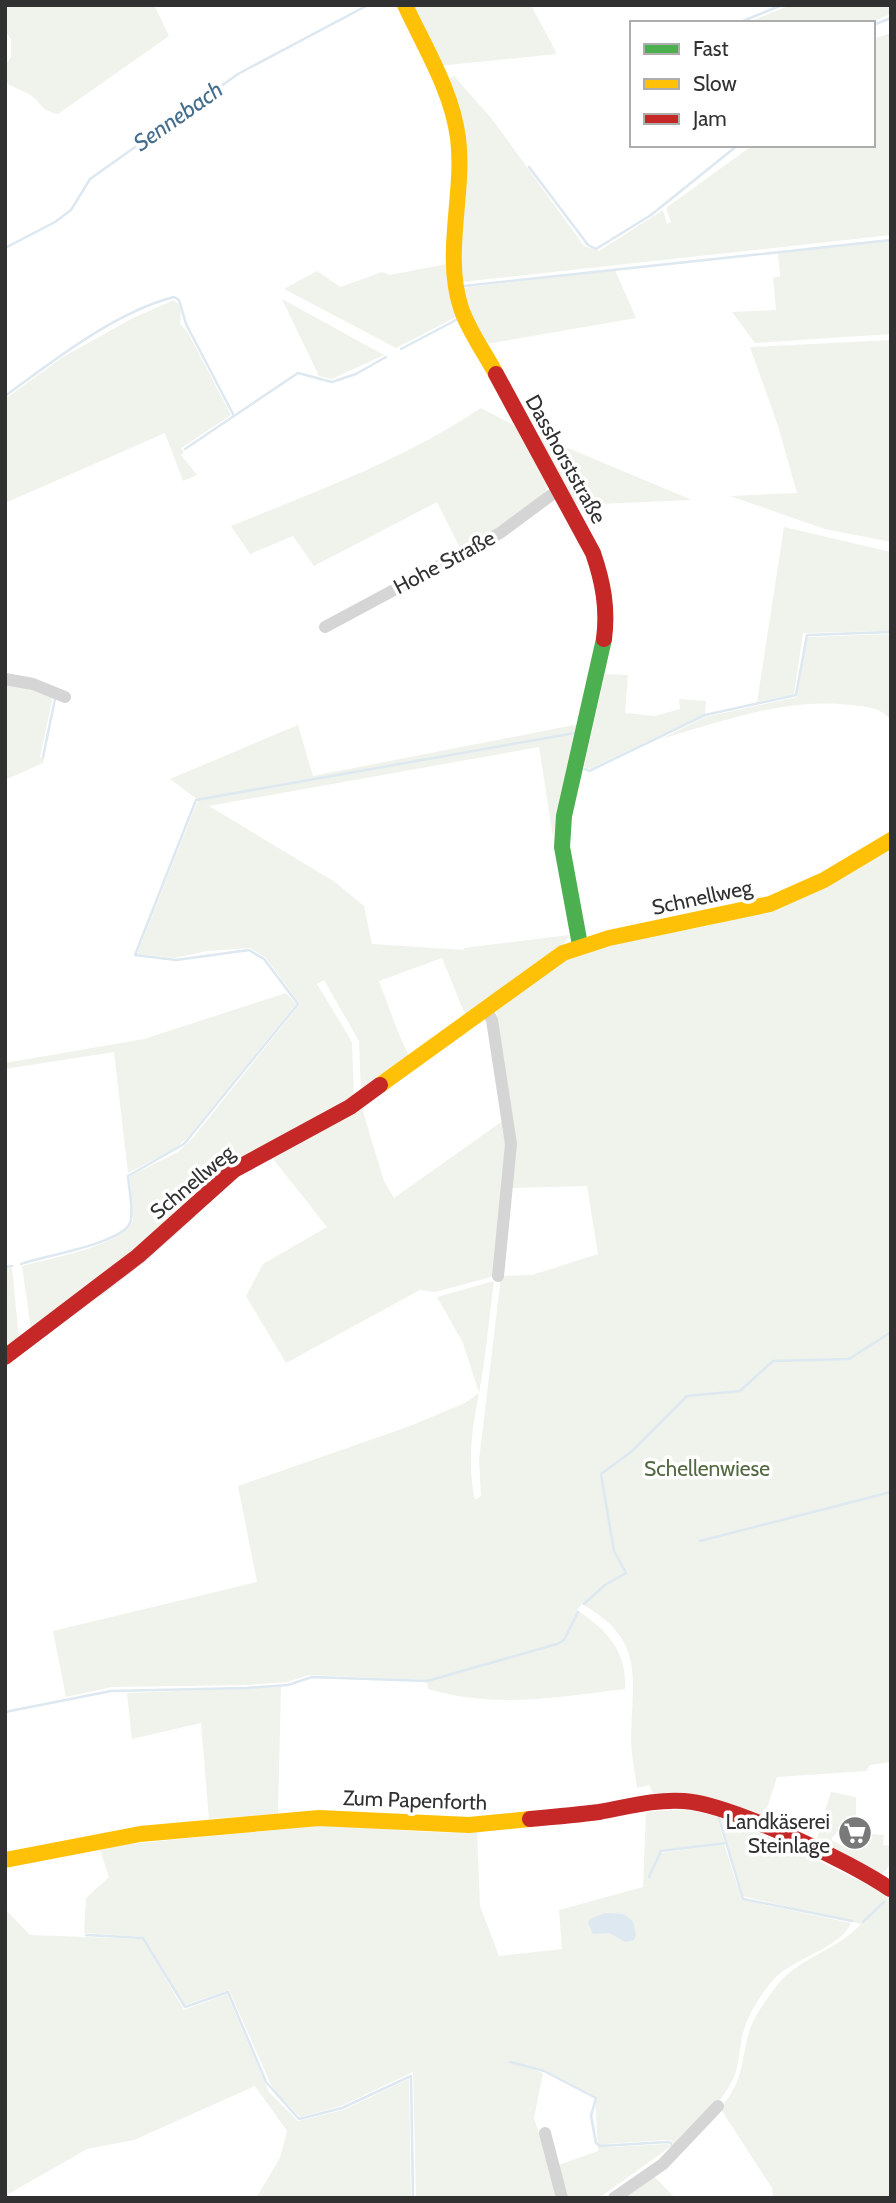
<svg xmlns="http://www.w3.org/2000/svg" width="896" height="2203" viewBox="0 0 896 2203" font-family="Cabin,sans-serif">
	<rect width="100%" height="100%" fill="#fff"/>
	<g fill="#f0f3ec">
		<path d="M5 5H154L169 36 58 114C39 110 44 104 30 95 22 89 13 89 5 81V66L11 57V39L5 31Z"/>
		<path d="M410 5H531L557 54 438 66Z"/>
		<path d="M791 5H891V14L869 23H746Z"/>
		<path d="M891 33V235L462 282 447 82 454 76 492 119 584 246 599 251 663 210 667 224 671 222 666 208 753 145H873V39Z"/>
		<path d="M889 241 891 334 755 343 732 312 776 310 773 278 780 276 778 253Z"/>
		<path d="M452 263 458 316 396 348 284 289 317 271 340 287 382 272 390 275Z"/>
		<path d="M615 270 636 318 492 343H488L469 314 462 288Z"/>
		<path d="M282 299 384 355 332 379 319 376Z"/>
		<path d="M174 300 181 307 180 324 187 331 231 415 181 448 184 452 181 455 197 475 183 481 165 433 5 503V399L63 357 133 318Z"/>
		<path d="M891 340V542L825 529 730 496 797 493 778 426 750 347Z"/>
		<path d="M481 408 515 426 548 487C532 517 490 533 461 550L437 502 314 566 293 536 250 554 231 526C317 491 403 460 481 408Z"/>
		<path d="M532 433 692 500 575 505Z"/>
		<path d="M784 527 891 552V631L803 633 794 694 757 702Z"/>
		<path d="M891 634V720C881 707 866 707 852 705 785 697 724 721 661 739L705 717 797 697 807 637Z"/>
		<path d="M605 674 628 675 625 713 655 716 680 709 679 699 706 701 705 714 589 769 584 767Z"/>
		<path d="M5 683 53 696 40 757 44 758 43 763 5 780Z"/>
		<path d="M579 724 553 837 539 747 209 806 335 882 364 906 372 944 464 950V948L570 935 562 947 466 1017 442 958 379 981C389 1007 397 1032 410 1058L361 1092 359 1041 324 980 317 984 352 1042 354 1097 324 1114 31 1330 22 1266C50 1258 120 1247 133 1221L130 1176 178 1152 192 1139 300 1004 265 957 250 948 207 951 175 958 137 954 198 800 170 779 298 725 313 776Z"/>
		<path d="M891 846V1762L870 1765 866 1771 777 1777 763 1821 655 1797 649 1785 637 1788C635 1772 631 1755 631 1739 632 1676 646 1641 582 1604L577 1610C607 1630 627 1651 625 1689 558 1697 494 1709 428 1689L427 1680 309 1675 287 1682 248 1685 112 1687 66 1697 53 1631 257 1582 238 1486 410 1426 465 1403 479 1393 463 1343 437 1297 494 1281C489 1318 486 1356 479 1393 472 1429 467 1463 475 1500L481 1496 479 1460 501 1276 532 1275 598 1254 587 1186 511 1188 496 1007 545 970 587 948 708 926Z"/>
		<path d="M286 993 296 1004 188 1137 176 1148 128 1173 114 1052 5 1069V1063L144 1039Z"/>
		<path d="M361 1105 384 1181 394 1198 504 1120 507 1143 495 1276 435 1292 420 1290 286 1363 246 1296 263 1264 327 1227 270 1155Z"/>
		<path d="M12 1268 19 1339 5 1350V1269Z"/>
		<path d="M281 1687 278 1814 209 1819 201 1723 132 1739 127 1693Z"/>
		<path d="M831 1792 856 1797V1819L848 1816 831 1840 853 1851 863 1833 884 1835 883 1845 891 1846C891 1860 892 1868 878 1876L814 1847Z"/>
		<path d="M684 1809 717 1816 724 1842 660 1851 648 1877 661 1853 724 1844 742 1900 851 1923C841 1948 793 1958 774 1979 763 1991 748 2014 744 2030 739 2045 740 2063 734 2077 722 2104 694 2127 675 2148L672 2141 665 2140 607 2144 608 2147 668 2144 670 2147 599 2198H565L556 2166 598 2151 595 2096 544 2070 508 2061 543 2073 534 2118 560 2198H416L413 2072 341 2106 300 2117 273 2089 229 1990 185 2005 144 1937 84 1933 86 1898 109 1877 99 1847 325 1825C376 1826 427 1836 477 1831L480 1906 499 1956 562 1949 559 1910 643 1887 646 1812Z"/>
		<path d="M719 1813 891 1896V2198H773L772 2188 720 2108C745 2081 740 2061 750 2029 755 2015 766 2000 775 1988 796 1958 837 1951 861 1924L742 1896Z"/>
		<path d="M5 1909 30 1935 143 1939 184 2010 227 1994 269 2092 298 2121 343 2110 409 2079 411 2198H256L280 2158 287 2131 255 2086 134 2140 87 2149 5 2196Z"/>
		<path d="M653 2175 675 2198H620Z"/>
	</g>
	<path fill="#dde8f0" d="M605 1913 623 1914 633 1921 636 1935 634 1940 626 1942 609 1933 593 1934 588 1923 590 1919Z"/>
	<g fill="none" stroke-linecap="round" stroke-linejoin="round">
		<g stroke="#dde8f0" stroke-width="2.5">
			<path d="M738 23 782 5"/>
			<path d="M873 25 891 18"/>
			<path d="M529 167 588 245 596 249 651 215 738 145"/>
			<path d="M5 248 55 222 71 210 90 179 238 74 368 5"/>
			<path d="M464 286 891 240"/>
			<path d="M401 349 458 319"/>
			<path d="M5 396C53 361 115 312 174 297L179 300 186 324 234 416 298 373 332 382 356 374 386 357"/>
			<path d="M185 449 234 416"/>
			<path d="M43 757 55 699"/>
			<path d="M585 769 589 771 705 715 796 695 807 635 891 632"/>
			<path d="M21 1264C42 1256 128 1243 131 1220 133 1206 129 1189 128 1176L184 1144 298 1004 264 959 249 950 176 960 135 955 196 800 575 733"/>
			<path d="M5 1267 12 1266"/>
			<path d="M100 1295 145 1260 194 1216"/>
			<path d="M700 1541 891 1492"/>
			<path d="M584 1604 605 1585 626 1573 614 1551 601 1474 631 1452 687 1396 740 1391 773 1361 849 1359 891 1332"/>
			<path d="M5 1712 111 1691 247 1688 288 1685 312 1677 427 1681 557 1644 564 1640 578 1612"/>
			<path d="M718 1815 743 1899 852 1921"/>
			<path d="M649 1877 661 1851 726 1843"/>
			<path d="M863 1922 884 1902"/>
			<path d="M86 1935 143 1938 185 2007 228 1992 266 2082 299 2119 342 2108 411 2076 413 2198"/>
			<path d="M510 2062 544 2071 596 2098 591 2116 596 2143 600 2146 667 2142 671 2143 672 2147"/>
		</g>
		<g stroke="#d5d5d5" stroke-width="12">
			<path d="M325 627 500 533 558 490"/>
			<path d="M5 679 33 684 65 697"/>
			<path d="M486 1009 492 1020 511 1144 498 1276"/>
			<path d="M545 2133 562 2198"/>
			<path d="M614 2198 663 2164 718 2106"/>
		</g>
		<path stroke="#4caf50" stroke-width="16" d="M580 945 562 847 564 816 604 639"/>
		<g stroke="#ffc107" stroke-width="16">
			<path d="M405 5C425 48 452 91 458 138 465 193 443 254 461 308 468 330 485 353 496 374"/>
			<path d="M380 1085 563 953 609 938 770 904 824 880 891 840"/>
			<path d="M5 1860 140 1834 319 1818 469 1825 530 1819"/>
		</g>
		<g stroke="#c62828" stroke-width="16">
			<path d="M496 374 593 553C603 582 608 608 604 639"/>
			<path d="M5 1357 138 1256 234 1170 350 1107 380 1085"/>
			<path d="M530 1819C553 1817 576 1815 599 1812 627 1807 655 1799 684 1801 730 1804 851 1862 890 1889"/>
		</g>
	</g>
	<defs>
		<g id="supermarket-disc" transform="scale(1.75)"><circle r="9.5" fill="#797979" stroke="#fff"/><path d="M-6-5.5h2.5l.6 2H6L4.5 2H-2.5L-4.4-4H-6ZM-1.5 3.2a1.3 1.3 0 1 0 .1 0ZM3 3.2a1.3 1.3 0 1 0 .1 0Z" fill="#fff"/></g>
	</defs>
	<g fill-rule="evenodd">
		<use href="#supermarket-disc" x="855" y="1833"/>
	</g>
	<g text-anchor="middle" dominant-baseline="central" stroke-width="7" stroke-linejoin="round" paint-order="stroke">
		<g font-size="21" fill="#313131" stroke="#fff">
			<text transform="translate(566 459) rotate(61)">Dasshorststraße</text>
			<text transform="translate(444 562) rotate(-28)">Hohe Straße</text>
			<text transform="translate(702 897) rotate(-12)">Schnellweg</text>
			<text transform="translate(192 1182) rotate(-40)">Schnellweg</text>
			<text transform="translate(415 1800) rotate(2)">Zum Papenforth</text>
		</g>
		<g font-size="21" fill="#526941" stroke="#fff">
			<text x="707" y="1468">Schellenwiese</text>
		</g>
		<g font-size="21" fill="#313131" stroke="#fff" text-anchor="end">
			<text x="830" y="1821">Landkäserei<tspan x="830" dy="24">Steinlage</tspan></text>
		</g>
		<g font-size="23" font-style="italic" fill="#456d8c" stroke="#fff">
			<text transform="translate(178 116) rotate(-35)">Sennebach</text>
		</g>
	</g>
	<rect width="896" height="2203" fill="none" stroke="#313131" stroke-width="14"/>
	<rect x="630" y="21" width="245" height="126" fill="#ffffff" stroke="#adadad" stroke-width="2"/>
	<rect x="644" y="44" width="35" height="10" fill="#4caf50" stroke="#adadad" stroke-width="2"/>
	<text x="693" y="56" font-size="21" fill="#313131">Fast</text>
	<rect x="644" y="79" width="35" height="10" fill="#ffc107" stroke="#adadad" stroke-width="2"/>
	<text x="693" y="91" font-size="21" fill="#313131">Slow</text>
	<rect x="644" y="114" width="35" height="10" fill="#c62828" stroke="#adadad" stroke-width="2"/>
	<text x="693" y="126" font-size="21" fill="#313131">Jam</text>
</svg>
